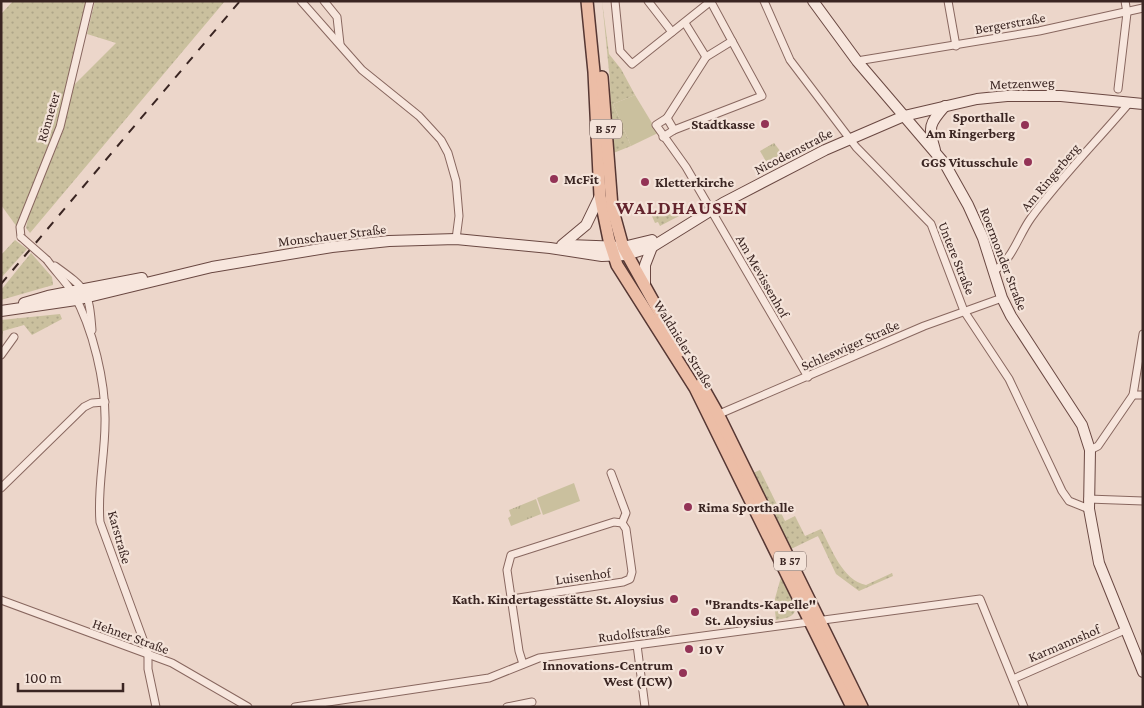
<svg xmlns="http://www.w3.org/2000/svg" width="1144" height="708" viewBox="0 0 1144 708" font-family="'Crimson Pro',serif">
	<defs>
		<pattern id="grass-dots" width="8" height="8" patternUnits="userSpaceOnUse" patternTransform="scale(1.25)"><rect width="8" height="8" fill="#cac09e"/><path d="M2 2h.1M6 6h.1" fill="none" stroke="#aea588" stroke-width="1.8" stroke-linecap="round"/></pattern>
		<pattern id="park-tufts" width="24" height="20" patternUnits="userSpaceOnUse" patternTransform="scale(1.25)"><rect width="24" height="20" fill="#cac09e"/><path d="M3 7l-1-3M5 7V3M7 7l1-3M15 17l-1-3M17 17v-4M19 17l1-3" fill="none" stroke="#aea588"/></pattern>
	</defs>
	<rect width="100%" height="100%" fill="#ecd6ca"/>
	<g fill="url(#grass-dots)">
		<path d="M13 1H88L53 138 17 227 1 205V14Z"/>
		<path d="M95 1H225L30 233 26 228 29 214 63 131 73 86 116 43 87 34Z"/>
		<path d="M602 1 609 54 621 69 635 95 613 104 631 146 611 154 610 81Z"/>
		<path d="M670 204 674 206 679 216 660 226 658 222 655 223 651 214 657 211 661 214 664 212 662 208Z"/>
		<path d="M15 240 27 249 1 278V255Z"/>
		<path d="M31 253 52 277 53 285 1 300V290Z"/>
		<path d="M60 314 62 319 32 335 24 325 3 331 1 349V320Z"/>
		<path d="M760 470 785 521 795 516 805 536 821 529C832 549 842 580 866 585L892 573 893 576 859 591 836 574 818 536 791 549 753 473Z"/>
		<path d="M781 577 796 607C795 618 785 618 776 620L774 602Z"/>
	</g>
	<g fill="url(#park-tufts)">
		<path d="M774 143 784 156 768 165 760 151Z"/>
		<path d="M536 499 541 514 511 526 508 518 511 516 509 510Z"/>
	</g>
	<g fill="#cac09e">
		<path d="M635 95 658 133 631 146 613 104Z"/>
		<path d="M574 483 580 501 543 515 537 498Z"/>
	</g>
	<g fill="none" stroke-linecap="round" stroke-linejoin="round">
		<g stroke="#88675f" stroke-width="9">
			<g id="street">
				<path d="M301 1 362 70 419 116 441 140 448 153 456 181 459 216 456 239"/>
				<path d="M324 1 337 17 340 44"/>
				<path d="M615 1 620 51 632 64 711 1"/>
				<path d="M648 1 672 32"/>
				<path d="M764 1 790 60 856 147 931 224 964 311 1009 379 1062 491 1069 501 1089 509"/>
				<path d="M948 1 956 46"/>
				<path d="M685 23 706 57 732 41 711 2"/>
				<path d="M857 61 1039 31 1143 8"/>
				<path d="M1118 89 1127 13 1125 1"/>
				<path d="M667 118 706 57"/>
				<path d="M674 130 667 118 656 125 686 167 808 377"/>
				<path d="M663 137 674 130 762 96 732 41"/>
				<path d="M21 237 20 227 60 127 90 1"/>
				<path d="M47 260C55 271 66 282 73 293 93 328 106 383 105 423 105 456 97 489 100 522L148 653V669L156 707"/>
				<path d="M55 266C87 289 89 291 92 330"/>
				<path d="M994 271C1013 259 1018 236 1031 218 1059 179 1098 140 1130 102"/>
				<path d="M1 355 14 337"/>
				<path d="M1133 395H1143"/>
				<path d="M717 415 924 326 1002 298"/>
				<path d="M1090 450 1098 446 1133 395 1143 334"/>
				<path d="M611 473 626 513 622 523"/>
				<path d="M1 488 84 407 92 403 105 402"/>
				<path d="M1088 499 1143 501"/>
				<path d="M512 599 623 582 630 579 632 572 626 529 622 523 614 522 511 555 507 570 519 651 523 664"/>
				<path d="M1 600 172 663 248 707"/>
				<path d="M637 645 645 707"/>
				<path d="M1013 679 1125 630"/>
				<path d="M295 707 489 678 539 658 980 599 1024 707"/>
				<path d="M507 707 532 702"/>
			</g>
		</g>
		<g stroke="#6a4842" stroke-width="12">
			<g id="secondary">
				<path d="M813 1 857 61 945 164 968 205 983 238 1002 298 1011 316 1082 425 1090 450 1089 509 1099 563 1143 672"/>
				<path d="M935 150C928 127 929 124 945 106"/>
				<path d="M562 245 586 225 600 196"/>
				<path d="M568 245 623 247 652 240"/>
				<path d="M645 286V265L652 247"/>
				<path d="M24 303 48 296 142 278"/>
				<path d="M1 311 76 300 212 267 332 247 389 241 456 239 550 248 602 256 626 255 652 247 723 203 825 150 904 116 977 99 1007 96H1061L1143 104"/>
			</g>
		</g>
		<g stroke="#563733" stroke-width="14">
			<g id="primary">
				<path d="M587 1 594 72 600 196 609 240 617 265 695 388 852 707"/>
				<path d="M602 77 612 207 623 247 681 351"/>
				<path d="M701 384 718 414 862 707"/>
			</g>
		</g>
		<use href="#street" stroke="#f7e6dd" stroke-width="7"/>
		<use href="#secondary" stroke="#f7e6dd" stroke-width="10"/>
		<use href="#primary" stroke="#ecbda6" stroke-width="11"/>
		<path stroke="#3a2522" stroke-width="2" stroke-dasharray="9 9" stroke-linecap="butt" d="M1 284 240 1"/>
		<g stroke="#88675f" stroke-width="9" stroke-linecap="butt">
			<path id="street-bridge" d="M21 237 47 260"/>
		</g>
		<use href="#street-bridge" stroke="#f7e6dd" stroke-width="7"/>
	</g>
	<g fill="#933356" stroke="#f4e3d9" stroke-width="2">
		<circle cx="765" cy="124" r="5"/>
		<circle cx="1025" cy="125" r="5"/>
		<circle cx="1028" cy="162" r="5"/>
		<circle cx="554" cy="179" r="5"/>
		<circle cx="645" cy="182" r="5"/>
		<circle cx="688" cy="507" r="5"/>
		<circle cx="674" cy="599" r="5"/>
		<circle cx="695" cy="612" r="5"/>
		<circle cx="689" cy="649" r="5"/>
		<circle cx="683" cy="673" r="5"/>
	</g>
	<g text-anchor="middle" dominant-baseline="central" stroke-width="4.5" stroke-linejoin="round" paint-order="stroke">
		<g fill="#f4e3d9" stroke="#725e59" stroke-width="1">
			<rect x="590" y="119.5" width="32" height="19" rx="4"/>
			<rect x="774" y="551.5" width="32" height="19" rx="4"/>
		</g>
		<g font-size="12" font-weight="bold" fill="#3a2522">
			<text x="606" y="129">B 57</text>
			<text x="790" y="561">B 57</text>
		</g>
		<g font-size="14" fill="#3a2522" stroke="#f4e3d9">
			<text transform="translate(1010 23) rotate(-10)">Bergerstraße</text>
			<text transform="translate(1022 83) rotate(-2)">Metzenweg</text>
			<text transform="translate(48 117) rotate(-74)">Rönneter</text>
			<text transform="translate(793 151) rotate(-27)">Nicodemstraße</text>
			<text transform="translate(1050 177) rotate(-50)">Am Ringerberg</text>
			<text transform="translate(332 235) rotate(-7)">Monschauer Straße</text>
			<text transform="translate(957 258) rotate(68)">Untere Straße</text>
			<text transform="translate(1004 259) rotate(69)">Roermonder Straße</text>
			<text transform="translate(763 276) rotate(60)">Am Mevissenhof</text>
			<text transform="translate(684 344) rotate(58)">Waldnieler Straße</text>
			<text transform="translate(850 345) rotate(-24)">Schleswiger Straße</text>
			<text transform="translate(120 537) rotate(74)">Karstraße</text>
			<text transform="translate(583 576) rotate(-8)">Luisenhof</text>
			<text transform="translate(634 633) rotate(-7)">Rudolfstraße</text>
			<text transform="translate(131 636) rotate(20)">Hehner Straße</text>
			<text transform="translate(1064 643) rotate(-23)">Karmannshof</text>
		</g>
		<g font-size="14" font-weight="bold" fill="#3a2522" stroke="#f4e3d9" text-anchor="end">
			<text x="1015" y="117">Sporthalle<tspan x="1015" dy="16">Am Ringerberg</tspan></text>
			<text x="755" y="124">Stadtkasse</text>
			<text x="1018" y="162">GGS Vitusschule</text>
			<text x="564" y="179" text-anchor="start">McFit</text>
			<text x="655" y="182" text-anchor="start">Kletterkirche</text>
			<text x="698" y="507" text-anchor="start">Rima Sporthalle</text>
			<text x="664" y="599">Kath. Kindertagesstätte St. Aloysius</text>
			<text x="705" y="604" text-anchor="start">"Brandts-Kapelle"<tspan x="705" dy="16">St. Aloysius</tspan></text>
			<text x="699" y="649" text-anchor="start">10 V</text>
			<text x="673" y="665">Innovations-Centrum<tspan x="673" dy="16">West (ICW)</tspan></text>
		</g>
		<g font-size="19" font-weight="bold" letter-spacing="1" fill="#63242d" stroke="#f4e3d9">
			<text x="682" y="207">WALDHAUSEN</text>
		</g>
	</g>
	<rect width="1144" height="708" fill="none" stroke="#3a2522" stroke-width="5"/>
	<path d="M18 683v8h105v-8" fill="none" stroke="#3a2522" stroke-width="2.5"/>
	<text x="25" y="683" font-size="15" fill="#3a2522" stroke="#f4e3d9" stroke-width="4" paint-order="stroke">100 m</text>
</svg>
